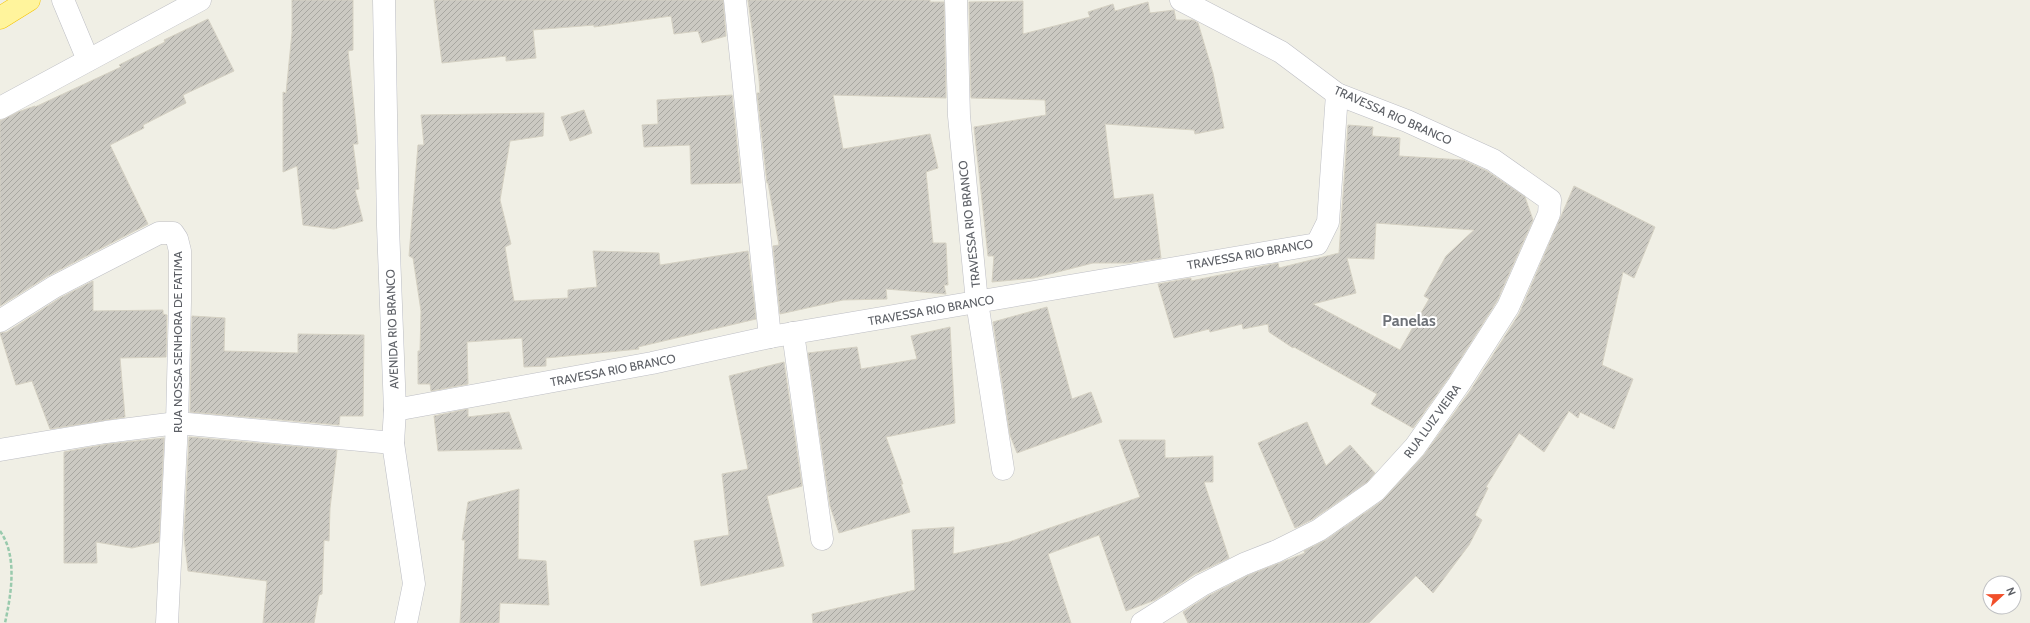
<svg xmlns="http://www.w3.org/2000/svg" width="2030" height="623" viewBox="0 0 2030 623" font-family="Cabin,sans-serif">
	<defs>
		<pattern id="building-hatch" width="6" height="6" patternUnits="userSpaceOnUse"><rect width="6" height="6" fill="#cbc9c2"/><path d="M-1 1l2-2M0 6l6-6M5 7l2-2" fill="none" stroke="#a8a7a1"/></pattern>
	</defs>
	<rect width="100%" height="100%" fill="#f0efe5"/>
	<g fill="url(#building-hatch)" stroke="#d5d1c3" fill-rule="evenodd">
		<path d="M292 0H353V50L348 51 358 144H353L359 189 355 190 363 221 334 229 303 225 297 166 283 172V92L286 93 292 33Z"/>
		<path d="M434 0H723L726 36 702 43 698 31 674 34 671 16 594 27V25L533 30 536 58 506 61V56L442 63Z"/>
		<path d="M748 0H930V2H944L946 98 833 95 843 149 930 134 938 168 926 172 933 243H946L948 285H944L946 294 886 289 887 299 843 300 780 314 773 246 779 245 768 183H767L757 93H760L759 79Z"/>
		<path d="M1023 1V34L1090 17 1088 12 1113 4 1115 11 1148 2 1150 13 1174 10 1176 20H1193L1198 23 1213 73 1224 128 1195 134 1194 130 1105 124 1114 199 1153 194 1161 258 1128 263H1093L1034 278 992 282 994 256H988L974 127 1046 115 1045 100 971 98 969 2Z"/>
		<path d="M208 19 234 71 183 95 186 103 143 125 144 128 110 145 148 224 48 276 0 306V121L18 112 35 106V107L121 67 119 65 165 42 164 40Z"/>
		<path d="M732 95 741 183 691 184 690 145 644 147 642 125 658 124 657 100Z"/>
		<path d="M584 110 592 133 570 141 561 117Z"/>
		<path d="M544 113 543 136 510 141 500 200 511 244 505 247 514 301 568 298V290L597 287 593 251 659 253 660 265 748 251 756 319 638 347 639 349 546 358V366L524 367 522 338 467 342 468 384 431 391 430 384H418V351H420L421 311 413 258 409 256 418 145H424L421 115Z"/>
		<path d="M1348 125 1373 127 1372 136 1400 138 1399 156 1463 160 1487 171 1525 197 1533 220 1497 301 1449 377 1413 428 1371 404 1377 394 1294 347 1293 348 1269 332 1268 324 1243 329 1242 324 1210 332 1209 329 1174 338 1158 284 1191 278V281L1278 263 1279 268 1339 253ZM1376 223 1474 230 1446 256 1424 296 1429 299 1400 350 1313 304 1356 293 1347 258 1374 259Z"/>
		<path d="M1574 186 1655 227 1634 278 1623 272 1602 365 1633 379 1614 429 1580 412 1578 418 1569 411 1544 452 1519 433 1486 487 1488 488 1475 515 1482 520 1469 545 1433 593 1416 576 1369 623H1188L1183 612 1208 596 1249 575 1305 553 1304 551 1326 540 1382 501 1424 455 1470 391 1519 314Z"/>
		<path d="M93 281V311L163 310V314L167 315 166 357 120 358 125 417 50 429 32 381 16 385 0 333 7 332 60 298Z"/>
		<path d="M1047 307 1072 399 1091 392 1102 422 1017 453 1010 435 993 322Z"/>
		<path d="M192 316 225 318 224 351 298 353V334L364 335 363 416H340L339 425 190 412Z"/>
		<path d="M950 327 955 423 886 437 903 484H901L910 512 839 533 830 506 808 353 857 347 861 369 917 359 911 336Z"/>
		<path d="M784 362 802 486 767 496 784 566 701 586 694 541 729 535 722 474 748 469 729 376Z"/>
		<path d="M468 409V417L509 412 522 449 438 451 434 416Z"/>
		<path d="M1307 422 1326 466 1350 445 1375 473 1367 482 1313 519 1295 528 1258 443Z"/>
		<path d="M189 437 337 450 330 508 329 541 324 540 322 594 319 595 314 623H263L267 581 188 571 184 537Z"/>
		<path d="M164 438 159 542 132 548 96 542 97 563H64V452L108 444Z"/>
		<path d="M1119 440H1165V458L1213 456V482H1204L1229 558 1195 574 1155 600 1126 611 1099 535 1048 554 1071 623H813L812 614 915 590 912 530 954 527 953 554 1009 542 1140 497Z"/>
		<path d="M519 489 518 559 546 561 549 605 500 603 499 623H460L465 540H462L468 502Z"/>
	</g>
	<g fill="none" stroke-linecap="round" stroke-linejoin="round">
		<g stroke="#bdbec4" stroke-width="23">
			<g id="minor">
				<path d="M63 0 88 60"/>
				<path d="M735 0 770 337"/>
				<path d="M956 0 959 116 977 302 1003 469"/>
				<path d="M0 108 200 0"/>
				<path d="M0 321 54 287 159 233H173L177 239 180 251V302L177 423 167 623"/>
				<path d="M793 333 822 539"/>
				<path d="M395 410 652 363 770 337 1317 244 1328 222 1337 94"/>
				<path d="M0 450 106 432 177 423 393 443"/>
				<path d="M1142 623 1202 585 1244 564 1277 551 1319 530 1375 491 1415 447 1459 384 1508 307 1549 214 1550 200 1493 160 1407 121 1337 94 1281 52 1181 0"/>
			</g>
		</g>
		<g stroke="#bbbdc4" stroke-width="23">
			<path id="secondary" d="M384 0 388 226 395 410 393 443 414 584 406 623"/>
		</g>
		<g stroke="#f5c300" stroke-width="23">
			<path id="trunk" d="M0 18 29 0"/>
		</g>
		<path stroke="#99caad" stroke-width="2.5" stroke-dasharray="4 2" stroke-linecap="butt" d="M0 531C18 556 11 595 5 623"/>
		<use href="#minor" stroke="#fff" stroke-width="22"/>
		<use href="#secondary" stroke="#fff" stroke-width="22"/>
		<use href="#trunk" stroke="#fff49c" stroke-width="22"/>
	</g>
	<g text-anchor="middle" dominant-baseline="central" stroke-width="4" stroke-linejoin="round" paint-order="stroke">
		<g font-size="12" fill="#5d6066" stroke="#fff">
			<text transform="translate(1393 115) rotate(24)">TRAVESSA RIO BRANCO</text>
			<text transform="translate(969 224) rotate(-96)">TRAVESSA RIO BRANCO</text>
			<text transform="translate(1250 254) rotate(-10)">TRAVESSA RIO BRANCO</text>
			<text transform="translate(931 310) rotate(-10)">TRAVESSA RIO BRANCO</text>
			<text transform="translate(392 329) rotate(-92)">AVENIDA RIO BRANCO</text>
			<text transform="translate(177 342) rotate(-90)">RUA NOSSA SENHORA DE FATIMA</text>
			<text transform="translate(613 370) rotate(-11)">TRAVESSA RIO BRANCO</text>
			<text transform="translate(1432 421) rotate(-54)">RUA LUIZ VIEIRA</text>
		</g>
		<g font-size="16" font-weight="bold" fill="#6e7278" stroke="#fff">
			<text x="1409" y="320">Panelas</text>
		</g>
	</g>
	<g transform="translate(2002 595) rotate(68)"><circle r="19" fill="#ffffff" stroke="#bebfc2"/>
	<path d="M0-3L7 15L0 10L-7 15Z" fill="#f14f2a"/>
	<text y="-6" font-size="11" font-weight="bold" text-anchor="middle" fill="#5d6066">N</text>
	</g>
</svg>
